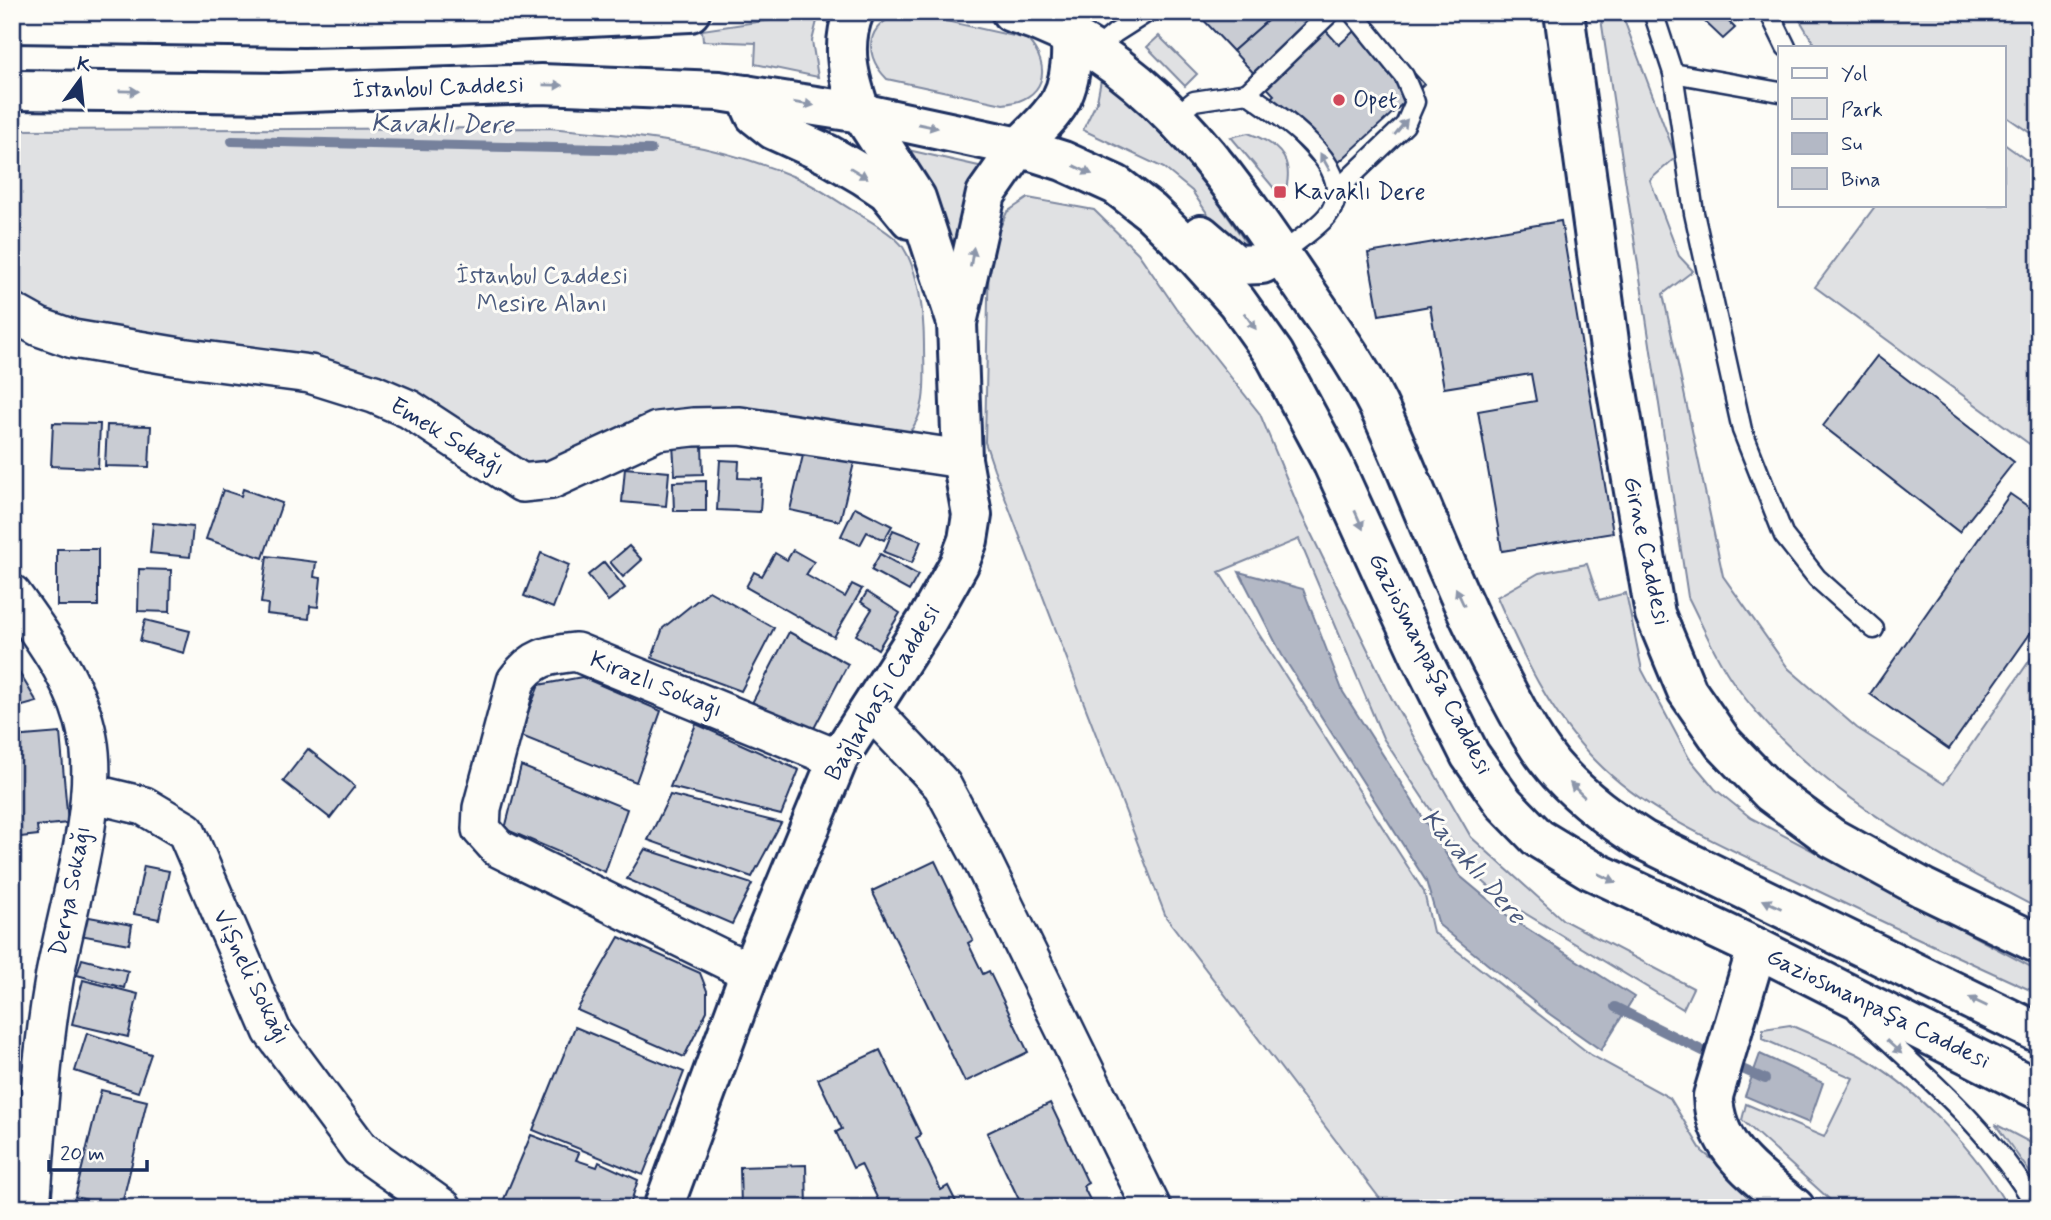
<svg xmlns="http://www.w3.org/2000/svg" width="2051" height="1220" viewBox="0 0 2051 1220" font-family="Mynerve,sans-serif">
	<rect width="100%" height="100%" fill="#fdfcf7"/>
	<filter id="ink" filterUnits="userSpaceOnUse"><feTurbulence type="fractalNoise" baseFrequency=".0143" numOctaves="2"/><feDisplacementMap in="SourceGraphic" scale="14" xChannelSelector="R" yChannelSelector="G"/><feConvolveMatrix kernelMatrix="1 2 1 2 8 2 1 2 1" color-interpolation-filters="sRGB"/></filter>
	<g filter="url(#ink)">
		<g fill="#e0e1e3" stroke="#7e88a0" stroke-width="2">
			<path d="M1600 12H1621L1676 157 1650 180 1679 256 1693 271 1663 294 1723 576 1788 668 1857 728 1944 784 2039 647V909C1928 851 1807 787 1733 682 1715 657 1702 624 1688 597Z"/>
			<path d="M1795 12H2039V139L2004 115V47H1816Z"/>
			<path d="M819 13 812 41 818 77 755 64 756 43 703 41 702 30Z"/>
			<path d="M910 13 1027 39C1054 68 1044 101 1003 104L887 79C858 50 870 17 910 13Z"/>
			<path d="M1159 36 1197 74 1185 86 1147 47Z"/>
			<path d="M1101 80C1162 124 1207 184 1248 246L1232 250 1192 191 1164 168 1083 130 1097 101Z"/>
			<path d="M548 128C633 135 718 143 797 178 816 186 834 199 852 210 864 217 896 235 903 247 919 272 924 316 924 345 924 376 929 412 907 435L749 409 659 411 553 467H526L395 384 72 331 12 296V130Z"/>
			<path d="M1248 133C1283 145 1296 163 1283 199L1231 137Z"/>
			<path d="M2004 144 2039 169V451L1815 287 1876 205H2004Z"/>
			<path d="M908 150 983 167C961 199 959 220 956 259L928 185Z"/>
			<path d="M1028 198 1094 210 1138 253 1176 308 1260 414 1300 511 1392 699 1471 837 1563 920 1693 988 1683 1009 1508 903 1472 872 1383 738 1299 539 1219 572 1424 892 1433 932 1591 1055 1670 1098 1702 1151 1747 1189 1760 1208H1387L1166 917 994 469 985 442 989 252 1007 212Z"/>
			<path d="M1587 564 1599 600 1626 593 1642 670 1689 758 1715 789 1751 818 2039 971V994C1955 956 1872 917 1789 877 1722 845 1647 814 1595 760 1549 713 1523 656 1497 597L1539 573Z"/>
			<path d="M1790 1025C1812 1035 1837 1044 1859 1055 1913 1084 1979 1154 2008 1208H1839L1742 1120 1746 1104 1824 1137 1853 1078 1763 1039V1029Z"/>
			<path d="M1995 1124 2039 1147V1185Z"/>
		</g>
		<g fill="#b3b8c5" stroke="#76819c" stroke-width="2">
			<path d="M1239 572 1303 589 1343 692 1460 876 1509 917 1634 997 1601 1050 1548 1013 1439 925 1426 881 1282 655Z"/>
			<path d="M1760 1054 1823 1083 1809 1123 1745 1096Z"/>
		</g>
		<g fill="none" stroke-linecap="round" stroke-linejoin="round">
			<g stroke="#76819c" stroke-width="10">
				<path d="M232 141 651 150"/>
				<path d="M1615 1007 1717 1058"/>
				<path d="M1731 1064 1765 1079"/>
			</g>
		</g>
		<g fill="#c9ccd3" stroke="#1b2f5e" stroke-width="2">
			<path d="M1196 12H1277L1233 51Z"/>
			<path d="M1277 12H1309L1339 45 1366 20 1424 84 1325 175 1261 106 1274 95 1233 51Z"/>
			<path d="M1710 12H1719L1735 28 1723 39 1703 20Z"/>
			<path d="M1561 221 1613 533 1502 551 1478 411 1536 401 1531 374 1444 388 1430 306 1379 315 1368 253Z"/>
			<path d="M1877 356 2014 462 1959 532 1823 426Z"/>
			<path d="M53 423 100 424 98 468 51 466Z"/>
			<path d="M107 425 151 426 149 467 105 466Z"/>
			<path d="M702 444 703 474 675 475 673 445Z"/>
			<path d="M804 451 854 463 840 521 790 510Z"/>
			<path d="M720 460 739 461 738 478 762 479 760 512 717 510Z"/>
			<path d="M625 468 669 472 666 506 622 502Z"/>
			<path d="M706 481V511H674L673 482Z"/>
			<path d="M243 489 282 503 263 558 206 539 223 490 241 496Z"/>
			<path d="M2010 494 2039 514V621L1949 749 1870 694Z"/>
			<path d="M855 507 892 526 884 540 867 532 860 545 841 536Z"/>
			<path d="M153 523 193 527 190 557 150 553Z"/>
			<path d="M893 530 921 541 912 563 884 552Z"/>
			<path d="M629 546 642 560 623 577 610 562Z"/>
			<rect x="57" y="549" width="41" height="57"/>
			<path d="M793 550 814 562 806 575 845 597 852 584 862 589 834 637 746 587 754 572 762 576 775 553 787 560Z"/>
			<path d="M541 553 569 565 553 608 524 596Z"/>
			<path d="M880 554 918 575 909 591 871 570Z"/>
			<path d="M267 556 316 562 314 577 321 578 318 607 310 606 309 619 267 614 268 604 261 603Z"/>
			<path d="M604 562 625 588 608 601 588 575Z"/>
			<path d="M139 569 171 570 170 612 138 611Z"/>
			<path d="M709 591 774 628 741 691 652 658 663 628Z"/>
			<path d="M867 592 900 613 878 649 856 635 872 609 861 602Z"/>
			<path d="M145 620 190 631 184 653 140 641Z"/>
			<path d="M789 632 848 664 811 734 752 703Z"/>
			<path d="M12 661 37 702 12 709Z"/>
			<path d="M582 677 661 711 636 782 519 735 539 685Z"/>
			<path d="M696 724 799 770 781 815 670 787Z"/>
			<path d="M60 733 68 823 37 826 38 835 12 838V737Z"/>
			<path d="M308 749 355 786 330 818 283 781Z"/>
			<path d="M521 766 627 809 605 872 505 829Z"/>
			<path d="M670 795 781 823 752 877 648 840Z"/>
			<path d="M645 849 752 884 732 924 627 879Z"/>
			<path d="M935 861 973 940 968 943 983 974 989 971 1028 1052 965 1082 872 891Z"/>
			<path d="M144 866 169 871 159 919 134 914Z"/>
			<path d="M84 916 132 925 129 944 80 935Z"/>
			<path d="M619 937 700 973 707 991V1011L684 1057 577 1010Z"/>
			<path d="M82 959 128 971 124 988 77 975Z"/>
			<path d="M83 980 138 994 128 1037 72 1024Z"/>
			<path d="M575 1027 684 1072 643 1175 533 1130Z"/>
			<path d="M87 1033 151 1054 138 1092 75 1071Z"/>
			<path d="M880 1050 921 1135 916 1138 941 1190 948 1186 959 1208H882L861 1164 853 1168 836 1132 842 1129 818 1079Z"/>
			<path d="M101 1090 147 1101 121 1208 75 1197Z"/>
			<path d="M1050 1103 1088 1183 1083 1186 1094 1208H1023L987 1133Z"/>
			<path d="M531 1135 579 1153 576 1160 597 1167 599 1162 638 1180 629 1208H516L504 1199Z"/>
			<path d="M806 1165 807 1208H741L740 1167Z"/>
		</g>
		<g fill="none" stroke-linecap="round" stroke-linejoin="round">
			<g stroke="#1b2f5e" stroke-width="23">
				<g id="lane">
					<path d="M1653 12 1673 73 1694 213 1742 430 1784 536 1817 578 1874 629"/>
					<path d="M1769 12 1786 47"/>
					<path d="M1095 50 1115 33 1148 12"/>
					<path d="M1673 73 1780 92"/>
					<path d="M1247 93 1331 12"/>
					<path d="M1176 116 1194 101 1247 93C1277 114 1365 170 1327 216 1315 230 1295 242 1281 254"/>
					<path d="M1335 192 1405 125 1415 102 1404 76 1352 12"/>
					<path d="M1857 1012C1922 1073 1992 1130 2037 1208"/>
				</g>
			</g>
			<g stroke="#1b2f5e" stroke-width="42">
				<g id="street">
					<path d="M12 312 39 327 73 339 180 357 310 374 374 394 409 409 522 483 551 480 657 431 693 427 740 426 962 459"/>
					<path d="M12 594C44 639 78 683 88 738 101 804 66 912 54 980 41 1055 37 1132 31 1208"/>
					<path d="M870 709 942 785 981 858 1152 1208"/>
					<path d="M90 793 144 806 186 831 272 1031 360 1149 443 1208"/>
					<path d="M750 972 498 848 481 829 482 808 516 681C533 657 548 655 576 652L838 759"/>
				</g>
			</g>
			<g stroke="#1b2f5e" stroke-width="44">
				<g id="secondary">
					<path d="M1564 12 1611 356 1655 614 1687 691 1723 743 1771 793 1832 838 1923 888 2039 944"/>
					<path d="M746 95 755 115 774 130 827 154 863 175 887 191 910 219"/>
					<path d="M957 323 986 194 1019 147"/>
					<path d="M1757 948 1713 1096C1715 1150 1756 1175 1795 1208"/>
					<path d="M663 1208 750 972 838 759 928 619 959 564 968 540 972 515 962 459 957 323 916 198 861 113"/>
				</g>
			</g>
			<g stroke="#1b2f5e" stroke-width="44">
				<g id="primary">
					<path d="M854 12C840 47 849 79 861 113"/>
					<path d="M1011 12C1144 52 1225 172 1299 281 1329 325 1362 369 1384 418 1423 506 1456 597 1502 682 1519 714 1535 747 1559 773 1584 800 1612 820 1643 840L2039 1033"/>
					<path d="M12 23 304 27 449 24 690 12"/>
					<path d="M12 90 280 93 541 84 719 91 861 113 1019 147 1063 161 1116 185 1151 212 1191 251 1237 302 1274 354 1333 464 1420 655 1470 755 1504 803 1538 838 1589 869 1757 948 2039 1090"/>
					<path d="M1019 147C1031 135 1044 124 1054 110 1073 87 1076 41 1064 13"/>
					<path d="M1201 235 1236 265 1262 264 1281 254"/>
				</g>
			</g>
			<use href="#lane" stroke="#fdfcf7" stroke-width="18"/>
			<use href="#street" stroke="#fdfcf7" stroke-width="37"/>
			<use href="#secondary" stroke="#fdfcf7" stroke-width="38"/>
			<use href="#primary" stroke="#fdfcf7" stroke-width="38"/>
		</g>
		<defs><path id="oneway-solid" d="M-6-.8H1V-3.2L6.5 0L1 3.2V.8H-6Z" transform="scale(1.75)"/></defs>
		<g fill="#8c96aa">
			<use href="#oneway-solid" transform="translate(553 85) rotate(1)"/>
			<use href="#oneway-solid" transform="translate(129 91) rotate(1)"/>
			<use href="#oneway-solid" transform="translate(804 104) rotate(9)"/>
			<use href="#oneway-solid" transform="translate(928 126) rotate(11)"/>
			<use href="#oneway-solid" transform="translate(1401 127) rotate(-51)"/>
			<use href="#oneway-solid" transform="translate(1325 162) rotate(-119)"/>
			<use href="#oneway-solid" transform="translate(1083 170) rotate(25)"/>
			<use href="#oneway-solid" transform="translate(859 173) rotate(31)"/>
			<use href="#oneway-solid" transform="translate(972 257) rotate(-81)"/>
			<use href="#oneway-solid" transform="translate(1250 321) rotate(54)"/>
			<use href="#oneway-solid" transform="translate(1359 520) rotate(66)"/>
			<use href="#oneway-solid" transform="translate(1460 597) rotate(-115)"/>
			<use href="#oneway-solid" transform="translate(1577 790) rotate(-136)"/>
			<use href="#oneway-solid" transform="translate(1607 878) rotate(25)"/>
			<use href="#oneway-solid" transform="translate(1772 904) rotate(-155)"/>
			<use href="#oneway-solid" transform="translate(1978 1002) rotate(-154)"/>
			<use href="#oneway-solid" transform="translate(1894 1047) rotate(42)"/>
		</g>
	</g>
	<g fill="#d1495b" stroke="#fdfcf7" stroke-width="2.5">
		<circle cx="1339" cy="100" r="7"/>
		<rect x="1273" y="185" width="14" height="14" rx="3.5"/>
	</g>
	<g text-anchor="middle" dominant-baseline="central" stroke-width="6" stroke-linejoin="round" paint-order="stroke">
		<g font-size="24" fill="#1b2f5e" stroke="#fdfcf7">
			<text transform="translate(438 88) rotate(-2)">İstanbul Caddesi</text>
			<text transform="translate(447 437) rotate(31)">Emek Sokağı</text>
			<text transform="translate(1646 551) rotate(78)">Girne Caddesi</text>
			<text transform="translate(1430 664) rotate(63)">Gaziosmanpaşa Caddesi</text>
			<text transform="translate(656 685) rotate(22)">Kirazlı Sokağı</text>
			<text transform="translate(883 693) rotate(-59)">Bağlarbaşı Caddesi</text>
			<text transform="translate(71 891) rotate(-79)">Derya Sokağı</text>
			<text transform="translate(251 977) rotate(64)">Vişneli Sokağı</text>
			<text transform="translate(1878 1009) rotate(26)">Gaziosmanpaşa Caddesi</text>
		</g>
		<g font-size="24" fill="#1b2f5e" stroke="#fdfcf7" text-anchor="start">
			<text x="1353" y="100">Opet</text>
			<text x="1294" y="192">Kavaklı Dere</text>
		</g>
		<g font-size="24" fill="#4c5c7f" stroke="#fdfcf7">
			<text x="542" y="276">İstanbul Caddesi<tspan x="542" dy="28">Mesire Alanı</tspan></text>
		</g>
		<g font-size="26" font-style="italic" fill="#49587d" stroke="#fdfcf7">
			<text transform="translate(442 125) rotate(1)">Kavaklı Dere</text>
			<text transform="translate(1473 867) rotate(49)">Kavaklı Dere</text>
		</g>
	</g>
	<rect width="2051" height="1220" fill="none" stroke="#fdfcf7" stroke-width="42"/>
	<rect x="21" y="21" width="2009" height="1178" fill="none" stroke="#1b2f5e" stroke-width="2.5" filter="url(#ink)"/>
	<rect x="1778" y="46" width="228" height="161" fill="#fdfcf7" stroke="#a3aaba" stroke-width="2"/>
	<rect x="1792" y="68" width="35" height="10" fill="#fdfcf7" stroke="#a3aaba" stroke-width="2"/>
	<text x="1841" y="80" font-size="21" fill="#1b2f5e">Yol</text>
	<rect x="1792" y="98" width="35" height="21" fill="#e0e1e3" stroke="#a3aaba" stroke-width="2"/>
	<text x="1841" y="116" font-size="21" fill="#1b2f5e">Park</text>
	<rect x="1792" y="133" width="35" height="21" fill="#b3b8c5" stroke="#a3aaba" stroke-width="2"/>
	<text x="1841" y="150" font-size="21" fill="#1b2f5e">Su</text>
	<rect x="1792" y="168" width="35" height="21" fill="#c9ccd3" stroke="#a3aaba" stroke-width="2"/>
	<text x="1841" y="186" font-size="21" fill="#1b2f5e">Bina</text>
	<g transform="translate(80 80) rotate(15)" stroke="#fdfcf7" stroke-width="5" paint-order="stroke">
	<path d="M0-5L12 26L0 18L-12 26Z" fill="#1b2f5e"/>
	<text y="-10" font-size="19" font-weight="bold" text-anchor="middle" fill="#1b2f5e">K</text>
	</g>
	<path d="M49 1160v10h98v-10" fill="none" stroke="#1b2f5e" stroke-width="3.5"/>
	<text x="60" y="1160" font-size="21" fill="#1b2f5e" stroke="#fdfcf7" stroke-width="5" paint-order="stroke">20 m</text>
</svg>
